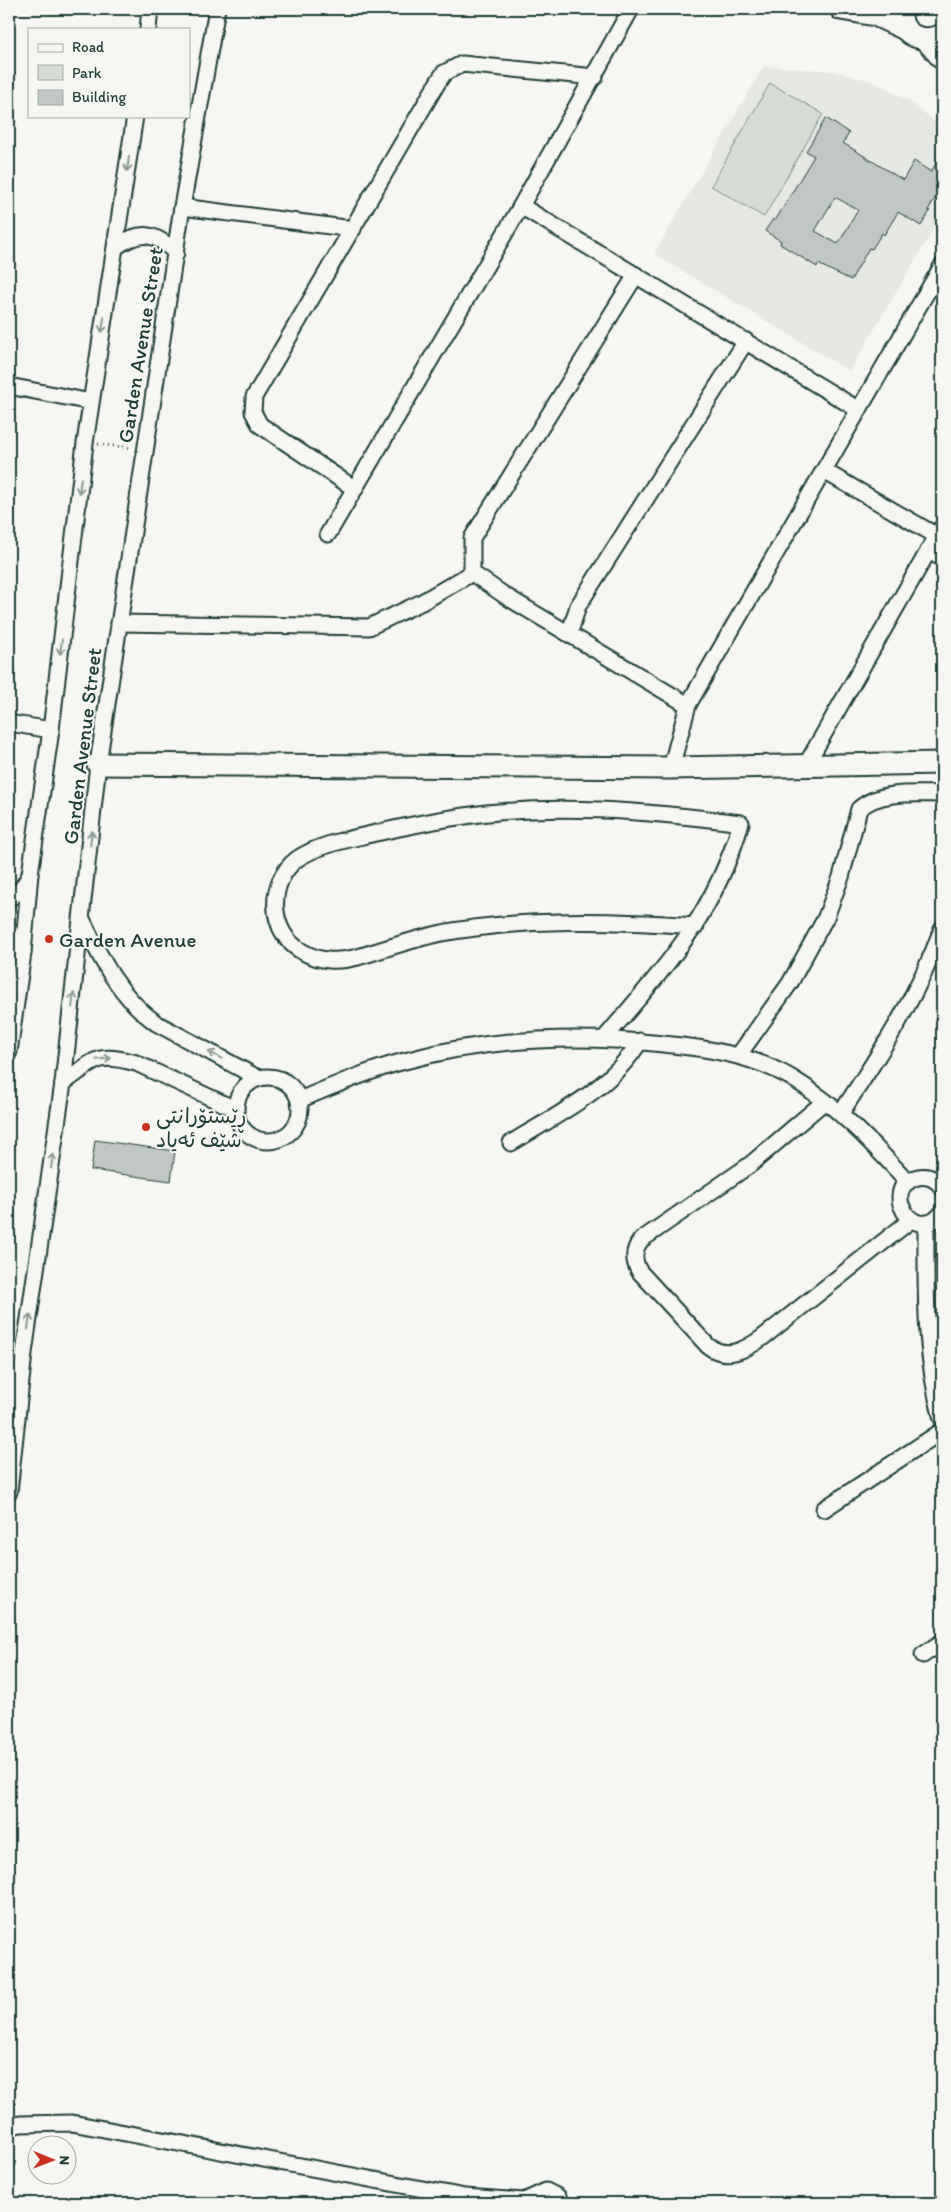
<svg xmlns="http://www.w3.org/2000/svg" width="951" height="2212" viewBox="0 0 951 2212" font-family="Itim,'Playpen Sans Arabic',sans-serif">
	<rect width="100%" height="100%" fill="#f6f6f2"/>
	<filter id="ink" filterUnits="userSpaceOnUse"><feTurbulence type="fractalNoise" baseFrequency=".02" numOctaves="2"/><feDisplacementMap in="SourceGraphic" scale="10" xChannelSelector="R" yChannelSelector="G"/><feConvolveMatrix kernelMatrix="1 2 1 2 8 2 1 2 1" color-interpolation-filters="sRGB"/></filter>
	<g filter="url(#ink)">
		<path fill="#e6e8e4" d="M764 66 833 71 872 81 908 100 942 127V214L850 371 654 254Z"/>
		<path fill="#d6dbd6" stroke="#7a8c85" d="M770 83 823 114 764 217 711 186Z"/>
		<g fill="#c1c8c3" stroke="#1f3d34" fill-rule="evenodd">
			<path d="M826 118 849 133 843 143 903 180 914 161 931 172 942 152V187L928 210 930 211 921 226 898 212 884 235 882 233 872 249 869 248 851 280 818 264 817 267 780 244 781 241 765 231 773 219 775 221 814 156 806 151ZM835 197 858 210 838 244 815 231Z"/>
			<path d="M95 1140 175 1151 171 1181 91 1170Z"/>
		</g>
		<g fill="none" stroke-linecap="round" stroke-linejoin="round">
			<g stroke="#1f3d34" stroke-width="19">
				<g id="street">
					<path d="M148 29 150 9"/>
					<path d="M521 206 859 410"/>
					<path d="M182 207 353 229"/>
					<path d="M116 247C140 230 155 232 176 253"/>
					<path d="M636 275 472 538V573L507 597 688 705"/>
					<path d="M9 386 91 402"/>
					<path d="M824 471 937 536"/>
					<path d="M355 489 260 425 253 412 254 397 438 82 444 73 462 64 595 77"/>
					<path d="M328 534 521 206 631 9"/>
					<path d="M928 551 942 558"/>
					<path d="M119 623 369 627 422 602 472 573"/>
					<path d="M570 632 578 606 746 341"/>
					<path d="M9 723 51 730"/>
					<path d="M806 765 942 527"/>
					<path d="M671 768 688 705 942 266"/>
					<path d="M9 899 21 890 30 875"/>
					<path d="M83 921C101 960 120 997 156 1023L258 1078"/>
					<path d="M9 930 23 953"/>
					<path d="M604 1039C665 967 714 916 741 823 648 811 551 802 458 817 430 821 403 827 376 833 351 839 319 844 297 859 267 882 268 933 303 952 321 962 338 962 358 957 385 949 413 939 442 933 526 918 611 920 696 926"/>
					<path d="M9 1052 23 953 30 874 51 730 85 443 135 116"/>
					<path d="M738 1056 790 983 826 917 841 877 859 809C879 790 917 794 942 794"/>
					<circle cx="268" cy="1109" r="32"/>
					<path d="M63 1083C96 1060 96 1052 136 1063L235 1109"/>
					<path d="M299 1100C333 1086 367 1071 401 1062 487 1038 575 1034 663 1044 707 1048 751 1055 790 1077 836 1104 872 1143 908 1182"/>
					<path d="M825 1101 751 1164 641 1240C633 1250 633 1260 639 1271L708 1346C727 1360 745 1350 762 1338L911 1220"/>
					<path d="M841 1113C880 1054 918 996 942 929"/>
					<path d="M511 1143C558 1114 610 1090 640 1041"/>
					<path d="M942 1187C936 1179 928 1175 918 1177 877 1187 915 1248 942 1213"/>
					<path d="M926 1223C926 1289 924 1354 942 1419"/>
					<path d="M9 1492 24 1353 63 1083 98 764 182 207 217 9"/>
					<path d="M824 1509 942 1431"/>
					<path d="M923 1655 942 1642"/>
					<path d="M9 2127 20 2124 72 2123 465 2197 524 2201 546 2191 558 2197 561 2203"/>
				</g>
			</g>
			<g stroke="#1f3d34" stroke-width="25">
				<g id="secondary">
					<path d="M841 9 875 15 905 29"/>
					<path d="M902 9C896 34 923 45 942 35"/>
					<path d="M926 40 942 58"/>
					<path d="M98 764 671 768 942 763"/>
				</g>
			</g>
			<path stroke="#1f3d34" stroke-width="3" stroke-dasharray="1 4" stroke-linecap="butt" d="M98 444 132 448"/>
			<use href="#street" stroke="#f6f6f2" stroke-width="15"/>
			<use href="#secondary" stroke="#f6f6f2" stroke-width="21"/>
		</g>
		<defs><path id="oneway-shaft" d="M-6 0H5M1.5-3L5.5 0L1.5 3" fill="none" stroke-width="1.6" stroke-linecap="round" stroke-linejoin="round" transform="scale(1.25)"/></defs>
		<g stroke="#8a9a93">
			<use href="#oneway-shaft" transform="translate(128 164) rotate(98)"/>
			<use href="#oneway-shaft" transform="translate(103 325) rotate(99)"/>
			<use href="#oneway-shaft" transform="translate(80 486) rotate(97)"/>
			<use href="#oneway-shaft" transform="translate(61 647) rotate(97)"/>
			<use href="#oneway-shaft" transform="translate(91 838) rotate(-84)"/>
			<use href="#oneway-shaft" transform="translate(73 1000) rotate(-83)"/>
			<use href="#oneway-shaft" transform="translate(215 1055) rotate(-152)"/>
			<use href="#oneway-shaft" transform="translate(104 1059) rotate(-6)"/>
			<use href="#oneway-shaft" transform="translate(52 1161) rotate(-82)"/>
			<use href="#oneway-shaft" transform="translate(29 1322) rotate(-82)"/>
		</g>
	</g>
	<g fill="#c8321e" stroke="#f6f6f2" stroke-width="2">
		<circle cx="49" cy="939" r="5"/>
		<circle cx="146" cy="1127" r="5"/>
	</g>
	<g text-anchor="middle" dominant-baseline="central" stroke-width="4" stroke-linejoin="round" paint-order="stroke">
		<g font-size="21" fill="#1f3d34" stroke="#f6f6f2">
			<text transform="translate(140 345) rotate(-81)">Garden Avenue Street</text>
			<text transform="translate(82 746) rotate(-83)">Garden Avenue Street</text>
		</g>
		<g font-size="21" fill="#1f3d34" stroke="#f6f6f2" text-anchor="start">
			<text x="59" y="939">Garden Avenue</text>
			<text x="156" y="1115">ڕێستۆرانتی<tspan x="156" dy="24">شێف ئەیاد</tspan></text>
		</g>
	</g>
	<rect width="951" height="2212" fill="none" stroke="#f6f6f2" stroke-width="30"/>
	<rect x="15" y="15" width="921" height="2182" fill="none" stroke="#1f3d34" stroke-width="2" filter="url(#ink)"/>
	<rect x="28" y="28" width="162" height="90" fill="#f6f6f2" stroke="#a0aca6"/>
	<rect x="38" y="44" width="25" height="8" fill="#f6f6f2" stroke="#a0aca6"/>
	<text x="72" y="52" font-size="15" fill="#1f3d34">Road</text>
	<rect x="38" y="65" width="25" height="15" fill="#d6dbd6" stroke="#a0aca6"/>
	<text x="72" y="78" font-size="15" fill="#1f3d34">Park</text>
	<rect x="38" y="90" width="25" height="15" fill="#c1c8c3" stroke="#a0aca6"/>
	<text x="72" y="102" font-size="15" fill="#1f3d34">Building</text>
	<g transform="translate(52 2160) rotate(91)"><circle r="24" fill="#f6f6f2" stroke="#a0aca6"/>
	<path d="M0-4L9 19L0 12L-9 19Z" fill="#c8321e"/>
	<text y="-8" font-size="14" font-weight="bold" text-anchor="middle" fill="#1f3d34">N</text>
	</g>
</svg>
